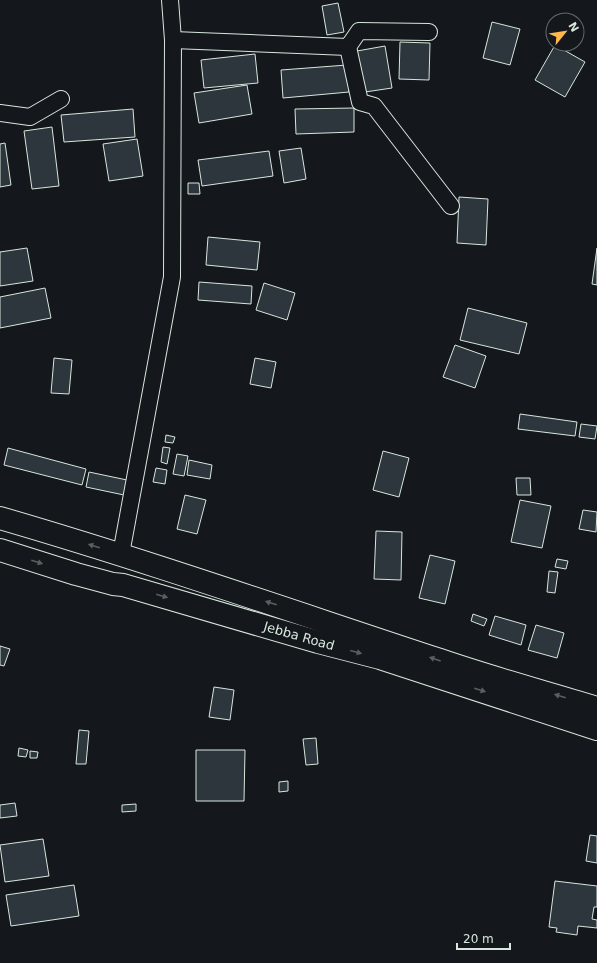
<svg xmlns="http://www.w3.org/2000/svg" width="597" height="963" viewBox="0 0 597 963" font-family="'DejaVu Sans',sans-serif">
	<rect width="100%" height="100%" fill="#14181c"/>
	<g fill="#2c363c" stroke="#d8e6dc">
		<path d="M338 3 344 32 327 35 322 6Z"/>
		<path d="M492 22 520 29 510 65 483 58Z"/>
		<path d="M400 42 430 43 429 80 399 79Z"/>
		<path d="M555 45 585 62 565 97 535 80Z"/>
		<path d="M385 46 392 88 365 92 357 51Z"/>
		<path d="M255 54 258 83 204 88 201 60Z"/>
		<path d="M347 65 349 92 283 98 281 70Z"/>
		<path d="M247 85 252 114 199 123 194 93Z"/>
		<path d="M354 108V132L296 134 295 109Z"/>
		<path d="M133 109 135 137 64 142 61 115Z"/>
		<path d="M52 127 59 186 32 189 24 131Z"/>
		<path d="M137 139 143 176 109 181 103 144Z"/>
		<path d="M5 143 11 185 0 187V144Z"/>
		<path d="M301 148 306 179 284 183 279 151Z"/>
		<path d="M269 151 273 176 202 186 198 160Z"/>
		<path d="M188 183H199L200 194H188Z"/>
		<path d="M459 197 488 199 486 245 457 243Z"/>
		<path d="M208 237 260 242 257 270 206 265Z"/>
		<path d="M27 248 33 281 0 286V252Z"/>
		<path d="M597 248V285L592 284Z"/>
		<path d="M199 282 252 286 251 304 198 300Z"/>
		<path d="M264 283 295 293 287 320 256 310Z"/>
		<path d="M45 288 51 318 0 328V297Z"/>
		<path d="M468 308 527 323 519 354 460 340Z"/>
		<path d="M455 345 486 356 475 388 443 377Z"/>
		<path d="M54 358 72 360 69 394 51 393Z"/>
		<path d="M255 358 276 362 271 388 250 384Z"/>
		<path d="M520 414 577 422 575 436 518 429Z"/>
		<path d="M581 424 597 426 595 439 579 437Z"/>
		<path d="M166 435 175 437 173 443 165 442Z"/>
		<path d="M163 447 170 448 167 464 161 462Z"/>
		<path d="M8 448 86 469 82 485 4 465Z"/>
		<path d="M383 451 409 458 399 497 373 490Z"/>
		<path d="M177 454 188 456 184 476 173 474Z"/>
		<path d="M189 460 212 465 210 479 187 475Z"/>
		<path d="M156 468 167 470 165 484 153 482Z"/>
		<path d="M89 472 127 480 124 495 86 487Z"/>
		<path d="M516 478H530L531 495H517Z"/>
		<path d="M185 495 206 500 197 534 177 529Z"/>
		<path d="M520 500 551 506 542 548 511 542Z"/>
		<path d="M583 510 597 512 596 532 579 529Z"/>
		<path d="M376 531 402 532 401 580 374 579Z"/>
		<path d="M430 555 455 561 445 604 419 598Z"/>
		<path d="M557 559 568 561 566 569 555 567Z"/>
		<path d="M549 571 558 572 555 593 547 592Z"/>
		<path d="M473 614 487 619 484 626 471 621Z"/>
		<path d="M495 616 526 625 521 645 489 635Z"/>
		<path d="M536 625 564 633 557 658 528 650Z"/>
		<path d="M0 646 10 649 4 666 0 665Z"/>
		<path d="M214 687 234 690 230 720 209 717Z"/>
		<path d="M79 730 89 731 86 764H76Z"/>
		<path d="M316 738 318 764 306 765 303 739Z"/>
		<path d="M19 748 28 750 26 757 18 756Z"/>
		<path d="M196 750H245L244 801H196Z"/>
		<path d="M30 751 38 752 37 758H30Z"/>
		<path d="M288 781V791L279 792V782Z"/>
		<path d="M15 803 17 816 0 818V805Z"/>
		<path d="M136 804V811L122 812V805Z"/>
		<path d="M590 835 597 836V863L586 861Z"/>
		<path d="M43 839 49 876 5 882 0 845Z"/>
		<path d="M555 881 597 886V907H594L592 919 597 920V928L578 926 577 935 556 932 557 928 549 927Z"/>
		<path d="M74 885 79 916 11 926 6 895Z"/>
	</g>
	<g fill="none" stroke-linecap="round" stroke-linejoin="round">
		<g stroke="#d8e6dc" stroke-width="18">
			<g id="street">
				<path d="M173 40 348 47 359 31 429 32"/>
				<path d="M348 47 360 102 374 106 451 206"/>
				<path d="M0 113 30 117 61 99"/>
				<path d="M121 554 172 277 173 40 170 0"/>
			</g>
		</g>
		<g stroke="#d8e6dc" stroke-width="24">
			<g id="highway">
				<path d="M0 518C148 561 294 612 440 660 492 678 545 692 597 708"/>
				<path d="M0 550 76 574 113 584 123 585 318 642 380 658 597 729"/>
			</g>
		</g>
		<use href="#street" stroke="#14181c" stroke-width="16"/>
		<use href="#highway" stroke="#14181c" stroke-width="22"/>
	</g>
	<defs><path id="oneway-solid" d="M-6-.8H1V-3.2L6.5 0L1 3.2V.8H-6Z"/></defs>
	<g fill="#59605f">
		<use href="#oneway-solid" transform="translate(94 546) rotate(-163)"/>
		<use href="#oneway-solid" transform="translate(37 562) rotate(17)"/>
		<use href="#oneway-solid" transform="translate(162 596) rotate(16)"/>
		<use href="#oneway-solid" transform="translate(271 603) rotate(-162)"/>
		<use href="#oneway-solid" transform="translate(356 652) rotate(15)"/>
		<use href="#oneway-solid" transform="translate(435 659) rotate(-161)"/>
		<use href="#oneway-solid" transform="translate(480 690) rotate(18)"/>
		<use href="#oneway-solid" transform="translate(560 696) rotate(-163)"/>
	</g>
	<g text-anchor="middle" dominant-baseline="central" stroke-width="3" stroke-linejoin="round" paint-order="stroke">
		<g font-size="13" fill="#d8e6dc" stroke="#14181c">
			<text transform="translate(299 636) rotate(16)">Jebba Road</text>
		</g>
	</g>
	<g transform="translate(565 32) rotate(60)"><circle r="19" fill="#14181c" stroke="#626a69"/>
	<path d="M0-3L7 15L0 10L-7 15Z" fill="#ffb74d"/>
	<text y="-6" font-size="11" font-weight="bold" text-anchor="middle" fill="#d8e6dc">N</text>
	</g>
	<path d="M457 943v6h53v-6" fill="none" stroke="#d8e6dc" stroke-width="2"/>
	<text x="463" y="943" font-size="12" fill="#d8e6dc" stroke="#14181c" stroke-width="3" paint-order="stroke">20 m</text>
</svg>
